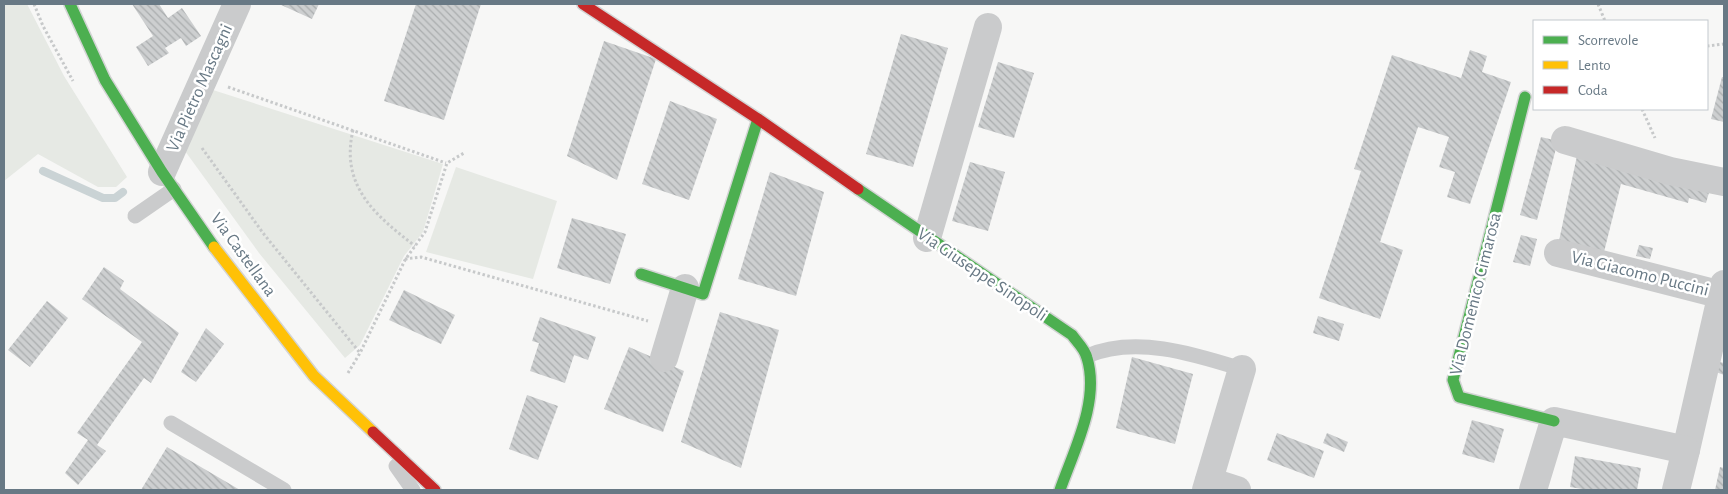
<svg xmlns="http://www.w3.org/2000/svg" width="1728" height="494" viewBox="0 0 1728 494" font-family="'Alegreya Sans',sans-serif">
	<defs>
		<pattern id="building-back-hatch" width="6" height="6" patternUnits="userSpaceOnUse" patternTransform="scale(1.25)"><rect width="6" height="6" fill="#cdcfd0"/><path d="M-1 5l2 2M0 0l6 6M5-1l2 2" fill="none" stroke="#aaadae"/></pattern>
	</defs>
	<rect width="100%" height="100%" fill="#f7f7f6"/>
	<g fill="#e6e9e4">
		<path d="M4 4H27L64 76 127 177 116 187H98L38 154 4 181Z"/>
		<path d="M213 90 443 164 423 232 404 256 360 345 345 358 259 253 185 151Z"/>
		<path d="M456 167 557 201 533 279 426 252Z"/>
	</g>
	<g fill="none" stroke-linecap="round" stroke-linejoin="round">
		<path stroke="#cad3d5" stroke-width="8" d="M43 171 103 198H115L123 192"/>
	</g>
	<g fill="url(#building-back-hatch)">
		<path d="M132 4H159L168 18 182 8 201 36 186 46 181 38 165 48 169 53 148 66 136 47 153 36Z"/>
		<path d="M279 4H319L312 19Z"/>
		<path d="M416 4H481L444 120 384 101Z"/>
		<path d="M901 34 948 48 913 167 866 154Z"/>
		<path d="M604 41 656 59 617 180 567 156Z"/>
		<path d="M1470 50 1487 56 1482 72 1511 82 1470 204 1447 197 1455 172 1439 167 1449 137 1418 127 1380 242 1403 250 1380 319 1319 298 1361 171 1354 169 1392 55 1461 78Z"/>
		<path d="M998 62 1034 73 1014 138 978 127Z"/>
		<path d="M1722 77H1724V122L1711 119Z"/>
		<path d="M670 101 717 119 689 200 642 184Z"/>
		<path d="M1541 137 1558 141 1537 220 1520 215Z"/>
		<path d="M1578 151 1710 189 1706 203 1689 198 1688 203 1621 184 1603 256 1556 255Z"/>
		<path d="M970 162 1005 172 988 231 952 221Z"/>
		<path d="M770 172 824 192 796 296 738 279Z"/>
		<path d="M572 218 626 234 610 284 557 268Z"/>
		<path d="M1521 235 1537 239 1530 266 1513 262Z"/>
		<path d="M1639 245 1653 248 1650 259 1636 256Z"/>
		<path d="M104 267 124 281 120 289 179 333 151 383 144 378 97 445 106 451 78 485 65 473 88 440 77 433 142 342 82 299Z"/>
		<path d="M404 290 455 315 441 344 389 320Z"/>
		<path d="M47 301 68 318 30 367 8 350Z"/>
		<path d="M720 312 779 330 741 468 681 442Z"/>
		<path d="M1318 316 1344 324 1339 341 1313 333Z"/>
		<path d="M540 317 596 337 588 360 574 355 565 383 530 371 539 343 532 341Z"/>
		<path d="M206 328 224 344 196 382 181 372Z"/>
		<path d="M629 347 684 371 663 432 604 409Z"/>
		<path d="M1132 357 1193 374 1175 444 1116 428Z"/>
		<path d="M1720 362 1724 363V375L1716 372Z"/>
		<path d="M527 395 558 406 538 460 509 449Z"/>
		<path d="M1472 420 1504 429 1494 463 1462 454Z"/>
		<path d="M1277 433 1324 451 1314 478 1267 460Z"/>
		<path d="M1327 433 1348 442 1344 452 1323 443Z"/>
		<path d="M167 447 240 490H141Z"/>
		<path d="M1575 456 1641 468 1637 490H1588L1570 487Z"/>
		<path d="M1720 467 1724 468V490H1715Z"/>
	</g>
	<g fill="none" stroke-linecap="round" stroke-linejoin="round">
		<g stroke="#d3d4d4" stroke-width="14">
			<g id="fast">
				<path d="M70 4 105 80 162 172 214 247"/>
				<path d="M1525 97 1453 380 1459 397 1554 421"/>
				<path d="M858 189 1072 335C1077 342 1085 349 1087 358 1100 401 1074 450 1060 490"/>
				<path d="M641 274 703 294 758 119"/>
			</g>
		</g>
		<g stroke="#d3d4d4" stroke-width="14">
			<path id="slow" d="M214 247 314 376 373 432"/>
		</g>
		<g stroke="#d3d4d4" stroke-width="14">
			<g id="jam">
				<path d="M583 4 758 119 858 189"/>
				<path d="M373 432 435 490"/>
			</g>
		</g>
		<g stroke="#c7c9ca" stroke-width="3" stroke-dasharray="2.5 2.5" stroke-linecap="butt">
			<path d="M34 4 43 26 73 81"/>
			<path d="M1598 4 1605 21"/>
			<path d="M1707 46 1724 44"/>
			<path d="M228 87 446 163"/>
			<path d="M1642 109 1655 138"/>
			<path d="M353 130C340 186 375 215 415 246"/>
			<path d="M202 148 263 233 360 353"/>
			<path d="M405 259 421 257 648 321"/>
			<path d="M348 373 360 353 405 260 425 232 447 163 464 153"/>
		</g>
		<g stroke="#cacbcc" stroke-width="15">
			<path d="M135 216 174 189"/>
			<path d="M1087 356C1135 335 1194 354 1242 369"/>
			<path d="M171 423 284 490"/>
			<path d="M396 466 413 490"/>
		</g>
		<g stroke="#cacbcc" stroke-width="28">
			<path d="M1565 140 1670 171 1724 182"/>
			<path d="M162 172 237 4"/>
			<path d="M927 238 988 27"/>
			<path d="M1558 253 1722 295"/>
			<path d="M664 358 685 288"/>
			<path d="M1686 450 1724 284"/>
			<path d="M1209 481 1237 490"/>
			<path d="M1206 490 1242 369"/>
			<path d="M1533 490 1554 421 1686 450 1676 490"/>
		</g>
		<use href="#fast" stroke="#4caf50" stroke-width="11"/>
		<use href="#slow" stroke="#ffc107" stroke-width="11"/>
		<use href="#jam" stroke="#c62828" stroke-width="11"/>
	</g>
	<g text-anchor="middle" dominant-baseline="central" stroke-width="5" stroke-linejoin="round" paint-order="stroke">
		<g font-size="18" fill="#687985" stroke="#fff">
			<text transform="translate(200 88) rotate(-66)">Via Pietro Mascagni</text>
			<text transform="translate(243 255) rotate(54)">Via Castellana</text>
			<text transform="translate(1640 274) rotate(14)">Via Giacomo Puccini</text>
			<text transform="translate(982 275) rotate(34)">Via Giuseppe Sinopoli</text>
			<text transform="translate(1476 294) rotate(-76)">Via Domenico Cimarosa</text>
		</g>
	</g>
	<rect width="1728" height="494" fill="none" stroke="#687985" stroke-width="10"/>
	<rect x="1533" y="20" width="175" height="90" fill="#ffffff" stroke="#c3c9ce"/>
	<rect x="1543" y="36" width="25" height="8" fill="#4caf50" stroke="#c3c9ce"/>
	<text x="1578" y="45" font-size="15" fill="#687985">Scorrevole</text>
	<rect x="1543" y="61" width="25" height="8" fill="#ffc107" stroke="#c3c9ce"/>
	<text x="1578" y="70" font-size="15" fill="#687985">Lento</text>
	<rect x="1543" y="86" width="25" height="8" fill="#c62828" stroke="#c3c9ce"/>
	<text x="1578" y="95" font-size="15" fill="#687985">Coda</text>
</svg>
